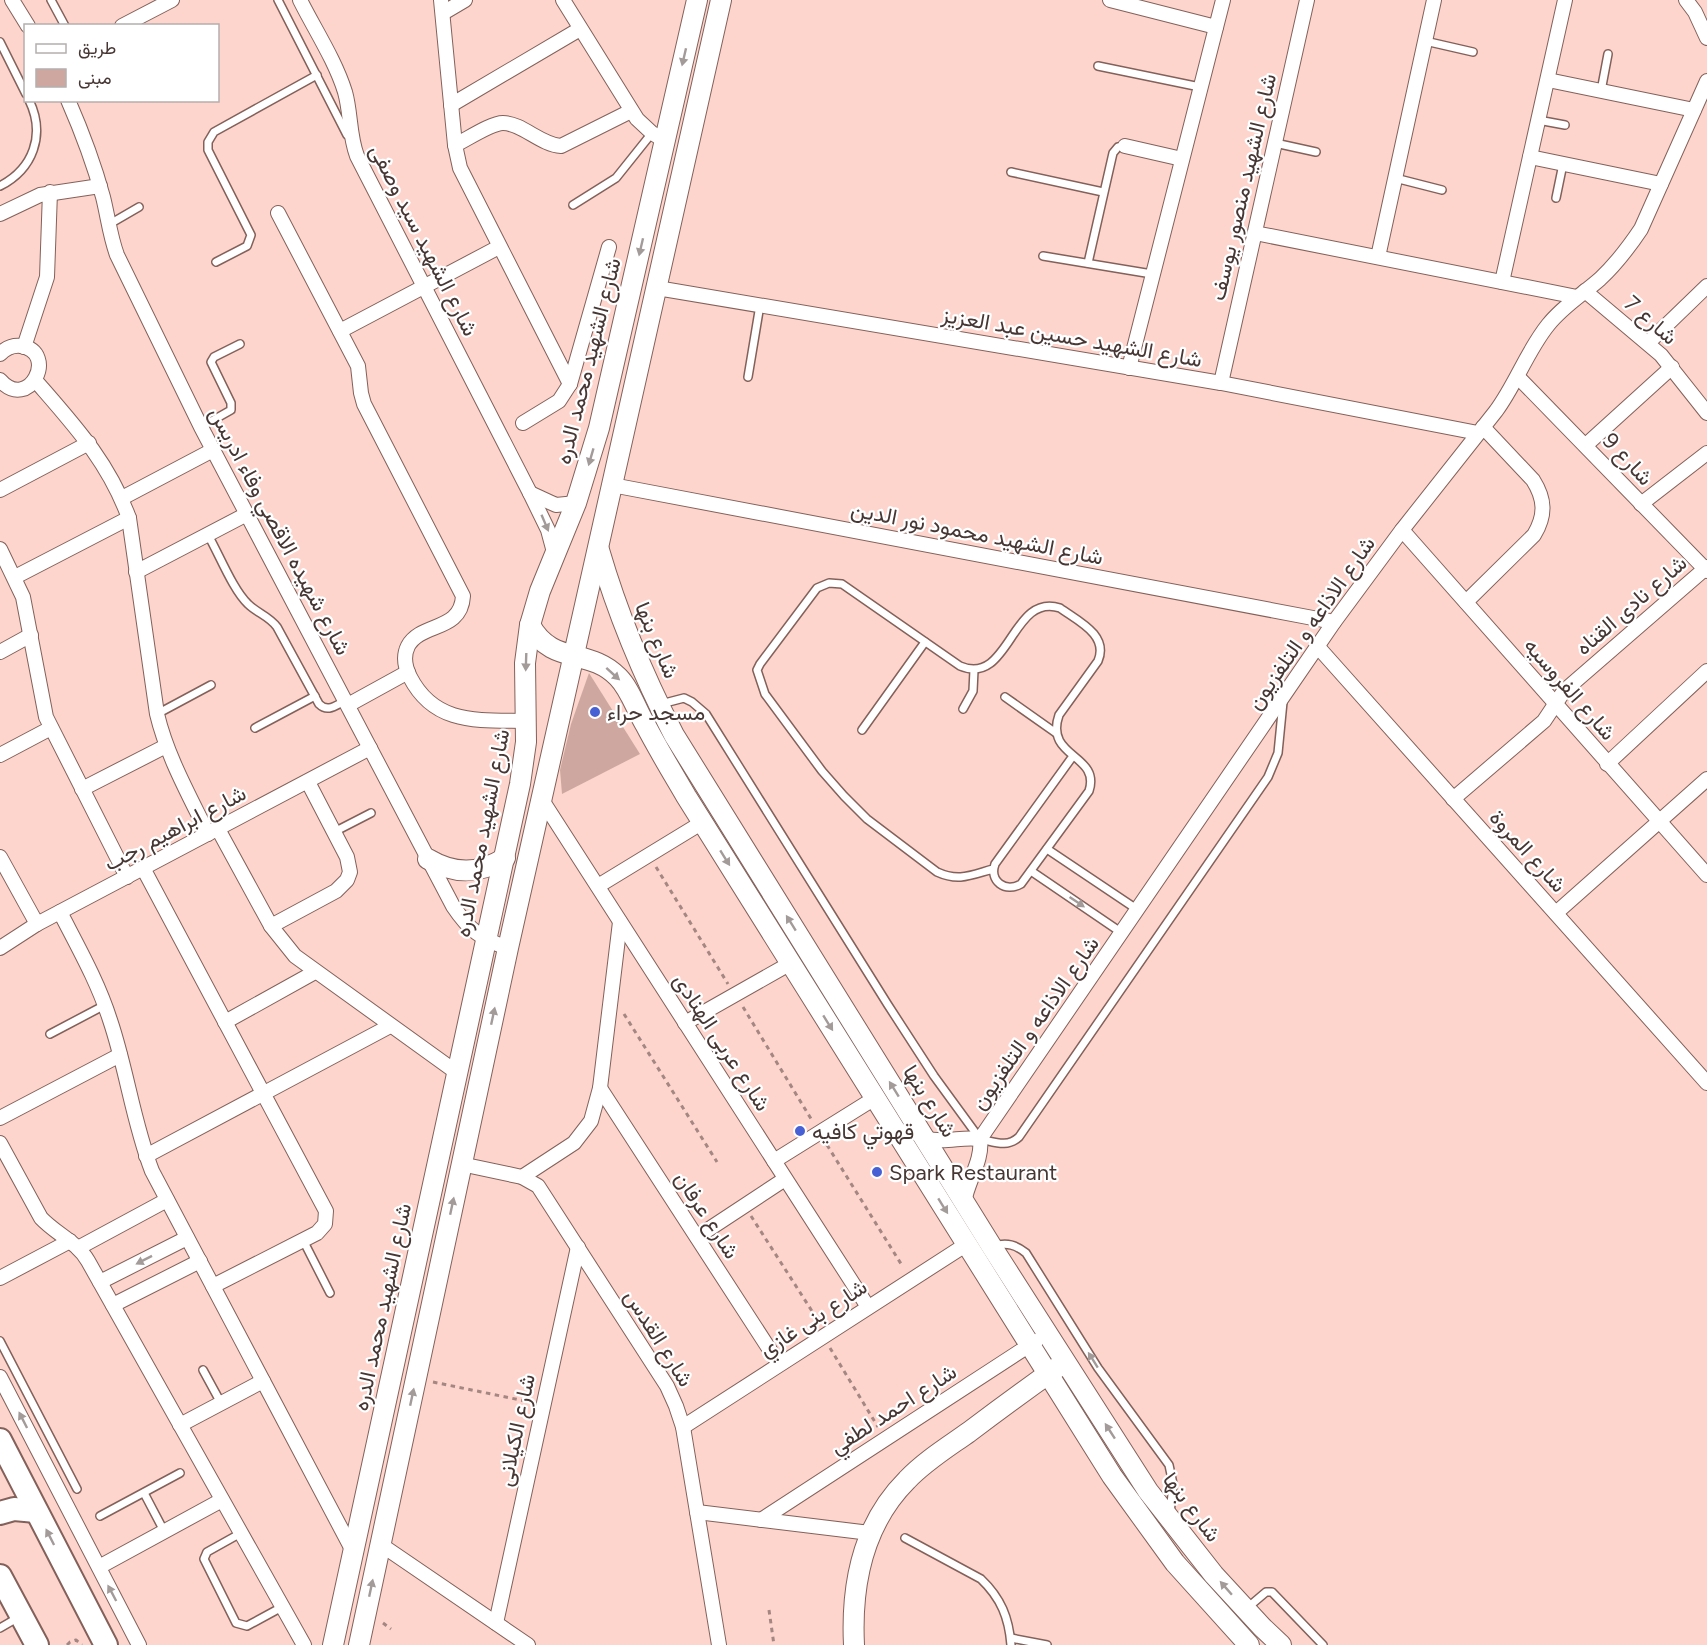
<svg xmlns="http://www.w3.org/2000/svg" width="1707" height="1645" viewBox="0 0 1707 1645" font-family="Figtree,Vazirmatn,sans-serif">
	<rect width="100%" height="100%" fill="#fdd5cd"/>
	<path fill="#cea8a0" d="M589 673 640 754 562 794 560 770 571 724Z"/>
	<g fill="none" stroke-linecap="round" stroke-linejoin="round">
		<g stroke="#83615a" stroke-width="10">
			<g id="lane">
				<path d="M51 0 65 26"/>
				<path d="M278 0 347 135"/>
				<path d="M1425 41 1473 52"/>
				<path d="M0 42 26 94"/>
				<path d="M1098 66 1200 87"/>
				<path d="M1601 91 1608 54"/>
				<path d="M1538 120 1565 125"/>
				<path d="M1275 143 1316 152"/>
				<path d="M1011 172 1103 192"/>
				<path d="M1395 178 1442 190"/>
				<path d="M0 186C33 169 46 135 29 100"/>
				<path d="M1556 198 1563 164"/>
				<path d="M573 205 616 178 652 133"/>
				<path d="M108 225 139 207"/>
				<path d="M1043 256 1152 274"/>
				<path d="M216 262 247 246 251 235 208 150V142L214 132 317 75"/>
				<path d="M1088 263 1113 153 1118 147 1125 146"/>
				<path d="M748 377 760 305"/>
				<path d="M201 427 231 410V403L211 362 214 357 240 344"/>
				<path d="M208 535C219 554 233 590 248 604 257 613 269 616 277 627L319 704C328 713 336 705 345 701"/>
				<path d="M1005 697 1056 733"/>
				<path d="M661 704 684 698 692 702 706 714 888 1005 934 1076 980 1139C995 1142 1007 1148 1019 1137L1268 777 1278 753 1283 702"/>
				<path d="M963 709 973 691 974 670"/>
				<path d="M157 714 211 685"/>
				<path d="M255 728 315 696"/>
				<path d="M862 730 925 642"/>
				<path d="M334 832 371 813"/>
				<path d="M1047 849 1138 910"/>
				<path d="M993 869C971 875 959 882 937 872L867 819 844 796 822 771 765 694 757 670 760 664 817 588 829 583 842 584 960 666C1010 687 1011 592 1060 608 1078 621 1109 635 1098 661L1059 715C1044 758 1101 754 1089 791L1021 884C1005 893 989 881 995 864L1073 756"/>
				<path d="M1031 871 1122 933"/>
				<path d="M50 1034 105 1005"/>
				<path d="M303 1240 330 1293"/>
				<path d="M994 1246C1007 1242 1016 1245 1026 1253L1098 1368 1169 1465 1173 1484 1170 1514"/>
				<path d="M0 1341 77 1489"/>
				<path d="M203 1370 221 1403"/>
				<path d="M144 1493 164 1531"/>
				<path d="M100 1516 180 1473"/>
				<path d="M241 1533 207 1552 204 1559 236 1623 247 1626 282 1607"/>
				<path d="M905 1538 981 1579C1001 1598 1009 1618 1011 1645"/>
				<path d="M1246 1609 1266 1592H1272L1323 1645"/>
				<path d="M0 1628 19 1617"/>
				<path d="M1011 1638 1047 1645"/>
			</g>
		</g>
		<g stroke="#83615a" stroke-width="16">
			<g id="street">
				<path d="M12 0 28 26"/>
				<path d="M300 0C315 30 335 60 345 92 351 113 349 135 357 156L530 493 548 530 555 556"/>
				<path d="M441 0 455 145 460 168 570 384"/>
				<path d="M563 0 637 119 652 133 665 141"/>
				<path d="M1110 0 1216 27"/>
				<path d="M1686 0 1695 12 1707 38"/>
				<path d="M443 13 465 0"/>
				<path d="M122 26 172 0"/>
				<path d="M1548 80 1694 110"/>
				<path d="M68 100C82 132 94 164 103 197 108 217 110 236 117 255L201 427 453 906C469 930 481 939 508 948"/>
				<path d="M451 105 580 29"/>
				<path d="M455 145C466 140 491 123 503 123 522 123 541 145 561 146L631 111"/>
				<path d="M1125 146 1182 159"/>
				<path d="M1530 157 1661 184"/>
				<path d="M278 213 358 366 361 393 364 404 463 596C461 632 421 622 408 646 403 656 405 667 410 677 435 726 480 720 527 721"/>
				<path d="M0 214 40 195 100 186"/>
				<path d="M1255 233 1577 297"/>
				<path d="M1378 257 1434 0"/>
				<path d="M1502 282 1565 0"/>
				<path d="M657 288 1221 383 1478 433"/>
				<path d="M1585 291 1661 355 1707 413"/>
				<path d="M340 331 499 247"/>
				<path d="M1648 343 1707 286"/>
				<path d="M24 347 47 277 50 192"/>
				<path d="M0 354C6 348 13 345 21 346 59 352 29 413 0 380"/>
				<path d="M1129 368 1223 0"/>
				<path d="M1518 377 1707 571"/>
				<path d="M35 380C74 425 108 461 129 518L157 714C167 756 189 795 208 834"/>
				<path d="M1221 383 1307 0"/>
				<path d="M523 423 559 401 570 384 609 247"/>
				<path d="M1586 445 1672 367"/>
				<path d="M612 485 1334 622"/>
				<path d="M0 490 89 443"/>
				<path d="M530 493 556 505 576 503"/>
				<path d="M122 498 213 450"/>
				<path d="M1641 504 1707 453"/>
				<path d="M1402 530 1707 875"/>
				<path d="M0 549 23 597 46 717 127 877"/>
				<path d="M136 572 247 514"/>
				<path d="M15 577 129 518"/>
				<path d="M1466 602 1534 535C1546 515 1545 499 1533 480L1483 427"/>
				<path d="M1318 647 1707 1083"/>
				<path d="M0 652 31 635"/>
				<path d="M348 705 408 672"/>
				<path d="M0 755 51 728"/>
				<path d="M1607 764 1707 671"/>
				<path d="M82 789 166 746"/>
				<path d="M1453 799 1544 721 1564 691 1707 567"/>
				<path d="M542 800 868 1307"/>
				<path d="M218 829 271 926 295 956 456 1072"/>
				<path d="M0 857 37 924"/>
				<path d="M143 868 326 1211 325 1224 317 1233 213 1286"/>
				<path d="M598 886 703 822"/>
				<path d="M60 912C78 947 98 982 110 1020 127 1070 133 1122 152 1171L354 1553"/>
				<path d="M1556 913 1707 779"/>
				<path d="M271 926 336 891 347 880 350 872 347 857 308 782"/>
				<path d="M0 948 37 924 370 748"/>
				<path d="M225 1022 315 972"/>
				<path d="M685 1023 791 963"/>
				<path d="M600 1088 779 1364"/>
				<path d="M0 1118 120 1055"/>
				<path d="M924 1138C947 1144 960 1136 980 1139"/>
				<path d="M0 1143 41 1218C56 1234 77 1242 88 1261L304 1645"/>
				<path d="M146 1156 390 1026"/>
				<path d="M774 1161 875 1098"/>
				<path d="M461 1164 522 1177 538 1186 667 1386 676 1406 683 1427 719 1645"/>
				<path d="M522 1177 574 1143 591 1121 600 1088 620 922"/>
				<path d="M964 1202C968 1180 983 1160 980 1139L1334 622 1402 530 1496 411C1516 384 1527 351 1548 325 1563 306 1583 294 1600 279 1616 264 1629 247 1641 229L1707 81"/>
				<path d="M697 1237 785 1179"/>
				<path d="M78 1248 167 1200"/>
				<path d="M0 1278 70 1241"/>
				<path d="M100 1282 187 1238"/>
				<path d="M113 1305 200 1261"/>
				<path d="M0 1377 139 1645"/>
				<path d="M180 1425 263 1381"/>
				<path d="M683 1427 967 1244"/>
				<path d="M697 1512 870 1533"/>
				<path d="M761 1520 1036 1341"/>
				<path d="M380 1544 528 1645"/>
				<path d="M99 1567 222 1500"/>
				<path d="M496 1623 578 1247"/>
			</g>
		</g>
		<g stroke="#83615a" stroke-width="22">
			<g id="secondary">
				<path d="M599 550C618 615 643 675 674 735L992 1247 1148 1491 1214 1575 1262 1627 1281 1645"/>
				<path d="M530 625C552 666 589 647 618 677 630 689 636 709 645 724 658 749 672 772 686 796L1112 1476 1175 1563 1249 1645"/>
				<path d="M428 859C455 875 479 874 505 858"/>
				<path d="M333 1645 520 784 526 742 525 663 530 625 540 591 576 503 599 428 697 0"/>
				<path d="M359 1645 508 948 721 0"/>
				<path d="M854 1645C851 1584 863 1524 907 1480 925 1461 948 1447 969 1432 998 1410 1028 1388 1058 1367"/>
			</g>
		</g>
		<g stroke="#83615a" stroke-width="26">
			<g id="primary">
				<path d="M0 1440 106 1645"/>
				<path d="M0 1513 14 1509 36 1511"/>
				<path d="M0 1576 37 1645"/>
			</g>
		</g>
		<g stroke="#a48782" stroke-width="3" stroke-dasharray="4.5 4.5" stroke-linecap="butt">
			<path d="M656 867 728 984"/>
			<path d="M743 1007 813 1122"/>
			<path d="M624 1014 717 1162"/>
			<path d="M827 1145 903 1267"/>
			<path d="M751 1216 819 1322"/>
			<path d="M830 1348 878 1427"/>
			<path d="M433 1382 530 1402"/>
			<path d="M769 1610 774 1645"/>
			<path d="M383 1623 391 1629"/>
			<path d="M67 1645 70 1642 76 1640 82 1645"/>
		</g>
		<use href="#lane" stroke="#fff" stroke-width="7"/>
		<use href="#street" stroke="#fff" stroke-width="14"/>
		<use href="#secondary" stroke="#fff" stroke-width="20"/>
		<use href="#primary" stroke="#fff" stroke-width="22"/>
	</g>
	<defs><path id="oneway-solid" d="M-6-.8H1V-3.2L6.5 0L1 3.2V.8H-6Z" transform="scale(1.5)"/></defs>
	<g fill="#a39b9a">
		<use href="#oneway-solid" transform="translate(684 57) rotate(103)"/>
		<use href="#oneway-solid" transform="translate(641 247) rotate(103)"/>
		<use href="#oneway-solid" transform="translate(591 457) rotate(106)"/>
		<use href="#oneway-solid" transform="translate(545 523) rotate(67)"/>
		<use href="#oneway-solid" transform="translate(526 662) rotate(92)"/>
		<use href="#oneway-solid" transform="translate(613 674) rotate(42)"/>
		<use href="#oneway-solid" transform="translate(725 858) rotate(58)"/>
		<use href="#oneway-solid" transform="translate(1077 902) rotate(34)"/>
		<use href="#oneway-solid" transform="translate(791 923) rotate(-122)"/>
		<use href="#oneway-solid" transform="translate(493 1016) rotate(-78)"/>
		<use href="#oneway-solid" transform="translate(828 1023) rotate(58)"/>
		<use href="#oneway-solid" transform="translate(894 1089) rotate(-122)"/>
		<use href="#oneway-solid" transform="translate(452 1206) rotate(-78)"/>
		<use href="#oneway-solid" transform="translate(943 1206) rotate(58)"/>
		<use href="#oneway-solid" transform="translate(144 1260) rotate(153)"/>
		<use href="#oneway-solid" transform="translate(1093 1360) rotate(-122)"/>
		<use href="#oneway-solid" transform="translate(412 1397) rotate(-78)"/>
		<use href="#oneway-solid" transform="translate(23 1420) rotate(-117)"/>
		<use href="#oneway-solid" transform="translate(1110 1431) rotate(-123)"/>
		<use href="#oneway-solid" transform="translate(50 1537) rotate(-117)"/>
		<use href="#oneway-solid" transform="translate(371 1588) rotate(-78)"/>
		<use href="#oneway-solid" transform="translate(1226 1588) rotate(-131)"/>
		<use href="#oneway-solid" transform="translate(112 1593) rotate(-118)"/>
	</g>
	<g fill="#4760d4" stroke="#fff" stroke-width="2">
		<circle cx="595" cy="712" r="6"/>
		<circle cx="800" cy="1131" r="6"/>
		<circle cx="877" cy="1172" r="6"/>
	</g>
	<g text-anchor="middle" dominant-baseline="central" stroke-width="4.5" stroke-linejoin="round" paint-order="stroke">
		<g font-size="22" fill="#473734" stroke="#fff">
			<text transform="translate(1243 187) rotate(-77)">شارع الشهيد منصور يوسف</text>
			<text transform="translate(424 240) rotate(63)">شارع الشهيد سيد وصفى</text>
			<text transform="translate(1651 320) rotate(41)">شارع 7</text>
			<text transform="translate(1072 337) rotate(10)">شارع الشهيد حسين عبد العزيز</text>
			<text transform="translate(588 361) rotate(-76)">شارع الشهيد محمد الدره</text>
			<text transform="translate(1628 459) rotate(47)">شارع 9</text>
			<text transform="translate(280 531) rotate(62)">شارع شهيده الاقصي وفاء ادريس</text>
			<text transform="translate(977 533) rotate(11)">شارع الشهيد محمود نور الدين</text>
			<text transform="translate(1631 605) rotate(-41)">شارع نادى القناه</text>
			<text transform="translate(1311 623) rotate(-55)">شارع الاذاعه و التلفزيون</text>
			<text transform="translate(657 640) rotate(67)">شارع بنها</text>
			<text transform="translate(1570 689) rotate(49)">شارع الفروسيه</text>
			<text transform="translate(175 828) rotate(-28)">شارع ابراهيم رجب</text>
			<text transform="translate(482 833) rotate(-79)">شارع الشهيد محمد الدره</text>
			<text transform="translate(1528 851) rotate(48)">شارع المروة</text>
			<text transform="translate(1035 1023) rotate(-55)">شارع الاذاعه و التلفزيون</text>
			<text transform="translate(722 1042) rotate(57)">شارع عربى الهنادى</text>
			<text transform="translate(930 1101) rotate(58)">شارع بنها</text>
			<text transform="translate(707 1215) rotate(57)">شارع عرفان</text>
			<text transform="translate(382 1307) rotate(-78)">شارع الشهيد محمد الدره</text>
			<text transform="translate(813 1318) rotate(-33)">شارع بنى غازي</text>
			<text transform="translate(659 1338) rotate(58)">شارع القدس</text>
			<text transform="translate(893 1409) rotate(-33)">شارع احمد لطفي</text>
			<text transform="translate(516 1430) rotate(-78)">شارع الكيلانى</text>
			<text transform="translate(1192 1507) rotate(53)">شارع بنها</text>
		</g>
		<g font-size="22" fill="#473734" stroke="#fff" text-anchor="start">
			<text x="607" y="712">مسجد حراء</text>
			<text x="812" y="1131">قهوتي كافيه</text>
			<text x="889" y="1172">Spark Restaurant</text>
		</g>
	</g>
	<rect x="24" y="24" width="195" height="78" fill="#ffffff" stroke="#b5afae" stroke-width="1.5"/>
	<rect x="36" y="44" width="30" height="9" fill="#ffffff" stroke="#b5afae" stroke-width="1.5"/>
	<text x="78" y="54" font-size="18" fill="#473734">طريق</text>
	<rect x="36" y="69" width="30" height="18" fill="#cea8a0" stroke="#b5afae" stroke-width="1.5"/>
	<text x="78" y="84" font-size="18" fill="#473734">مبنى</text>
</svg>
